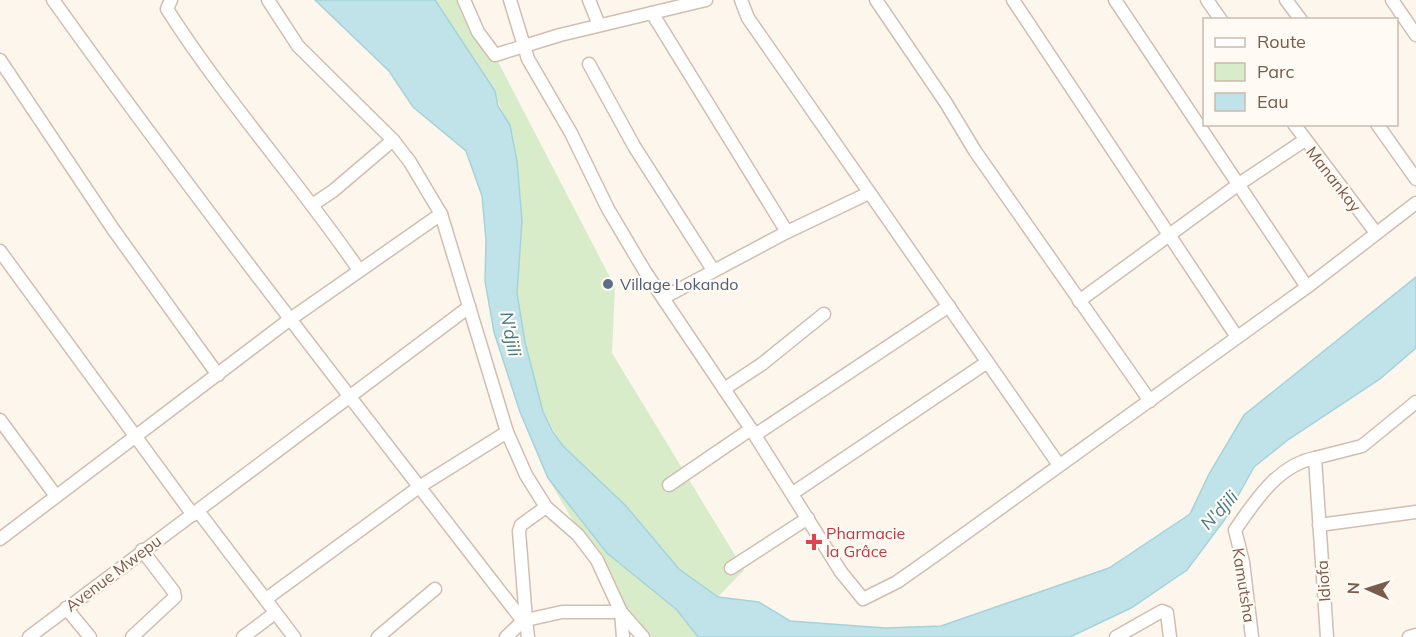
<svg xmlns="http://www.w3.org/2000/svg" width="1416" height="637" viewBox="0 0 1416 637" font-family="Mulish,sans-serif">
	<rect width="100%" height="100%" fill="#fdf6ec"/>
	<g fill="#d8ecc9">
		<path d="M435 0H466L615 287 612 353 744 570 718 597 679 569 626 506 563 446 543 412 525 342 517 293 522 221 513 137C509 121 499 108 495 91Z"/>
		<path d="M548 478 607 553 677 610 698 637H640Z"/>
	</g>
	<path fill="#bfe3e8" stroke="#a5d3da" stroke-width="1.5" d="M315 0H435L495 91 498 106 510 125 517 161 522 221 517 293 525 342 543 412 553 432 563 446 626 506 679 569 718 597 759 602 790 621 885 628 941 626 1109 568 1190 514 1209 474 1244 415 1416 277V348L1380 379 1289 439 1254 467 1225 519 1187 570 1131 608 1070 637H698L677 610 607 553 548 478 520 412 494 332 485 281 486 240 482 196 466 151 413 107 389 71Z"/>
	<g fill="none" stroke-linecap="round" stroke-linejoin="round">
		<g stroke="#d1beb0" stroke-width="15">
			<g id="minor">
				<path d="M53 0C204 211 364 415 523 621L526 620 528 637"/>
				<path d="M171 0 167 9C225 100 298 181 359 270"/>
				<path d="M268 0 298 46 393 140 410 162 441 214 507 432 526 475 546 507 578 535 597 560 621 612 643 637"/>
				<path d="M464 0 478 32 495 55 560 35 706 0"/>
				<path d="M510 0 528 59 571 133 608 209 646 273 751 429 841 572 863 599 897 582 934 556 1307 287 1416 203"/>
				<path d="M589 0 599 25"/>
				<path d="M741 0 748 18 1059 465"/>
				<path d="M876 0 946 103 975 151 1150 401"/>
				<path d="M1013 0 1237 337"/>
				<path d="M1115 0 1307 287"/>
				<path d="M1207 0 1221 20"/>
				<path d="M1286 0 1301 20"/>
				<path d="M1392 0 1416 35"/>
				<path d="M652 13 787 232"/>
				<path d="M0 60 113 229 218 375"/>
				<path d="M589 64 634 146 713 270"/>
				<path d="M1294 124 1376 233"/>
				<path d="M1377 124 1416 179"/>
				<path d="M312 205 333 191 393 140"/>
				<path d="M0 251 193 515"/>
				<path d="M663 298 787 232 869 193"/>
				<path d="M1079 301 1239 184 1305 140"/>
				<path d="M724 389 762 364 824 314"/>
				<path d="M0 420 56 496"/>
				<path d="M755 435 949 306"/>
				<path d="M669 485 751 429"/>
				<path d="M793 493 986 363"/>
				<path d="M546 507 521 525 519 531 526 620 562 612H621L623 637"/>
				<path d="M198 511 294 637"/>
				<path d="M1319 525 1416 512"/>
				<path d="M0 539 289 320 441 214"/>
				<path d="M731 568 808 518"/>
				<path d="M266 599 419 487 507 432"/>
				<path d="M66 608 90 637"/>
				<path d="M29 637 469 307"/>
				<path d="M132 637 175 597 174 592 142 550"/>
				<path d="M243 637 275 613"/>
				<path d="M378 637 435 589"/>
				<path d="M506 637 523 621"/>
				<path d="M1116 637 1162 611 1167 613 1170 637"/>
				<path d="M1252 637 1243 562 1235 530C1255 501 1278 465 1315 458"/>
				<path d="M1327 637 1315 458 1362 446 1416 402"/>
				<path d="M1409 637 1416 635"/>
			</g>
		</g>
		<use href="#minor" stroke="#fff" stroke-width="12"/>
	</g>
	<circle fill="#5c6f8a" stroke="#fffaf3" stroke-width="2" cx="608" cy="284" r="6"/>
	<path fill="#e0444e" stroke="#fffaf3" stroke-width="2" d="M811 533h6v6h6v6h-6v6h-6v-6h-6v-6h6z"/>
	<g text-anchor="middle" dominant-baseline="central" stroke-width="4.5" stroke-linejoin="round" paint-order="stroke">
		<g font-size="16" fill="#7a5c4d" stroke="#fffaf3">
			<text transform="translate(1334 179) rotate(52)">Manankay</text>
			<text transform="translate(113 573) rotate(-37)">Avenue Mwepu</text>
			<text transform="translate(1323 581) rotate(-94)">Idiofa</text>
			<text transform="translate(1244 585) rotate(81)">Kamutsha</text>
		</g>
		<g font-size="16" fill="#4e5e75" stroke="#fffaf3" text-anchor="start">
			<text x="620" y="284">Village Lokando</text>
		</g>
		<g font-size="16" fill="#be3a42" stroke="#fffaf3" text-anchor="start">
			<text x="826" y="533">Pharmacie<tspan x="826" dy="18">la Grâce</tspan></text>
		</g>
		<g font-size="18" font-style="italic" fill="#437c86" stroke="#fffaf3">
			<text transform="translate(511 334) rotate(79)">N'djili</text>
			<text transform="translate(1219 510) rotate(-47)">N'djili</text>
		</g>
	</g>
	<rect x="1203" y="18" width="195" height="108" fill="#fffaf3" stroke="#cabbb1" stroke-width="1.5"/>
	<rect x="1215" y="38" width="30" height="9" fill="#ffffff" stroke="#cabbb1" stroke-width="1.5"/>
	<text x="1257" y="48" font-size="18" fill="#7a5c4d">Route</text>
	<rect x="1215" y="63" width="30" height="18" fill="#d8ecc9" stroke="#cabbb1" stroke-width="1.5"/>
	<text x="1257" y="78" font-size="18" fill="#7a5c4d">Parc</text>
	<rect x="1215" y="93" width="30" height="18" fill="#bfe3e8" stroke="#cabbb1" stroke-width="1.5"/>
	<text x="1257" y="108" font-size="18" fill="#7a5c4d">Eau</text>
	<g transform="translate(1368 589) rotate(273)" stroke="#fffaf3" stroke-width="4.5" paint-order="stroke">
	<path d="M0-4.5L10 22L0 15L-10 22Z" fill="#7a5c4d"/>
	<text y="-9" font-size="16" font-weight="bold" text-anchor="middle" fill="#7a5c4d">N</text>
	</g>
</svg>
